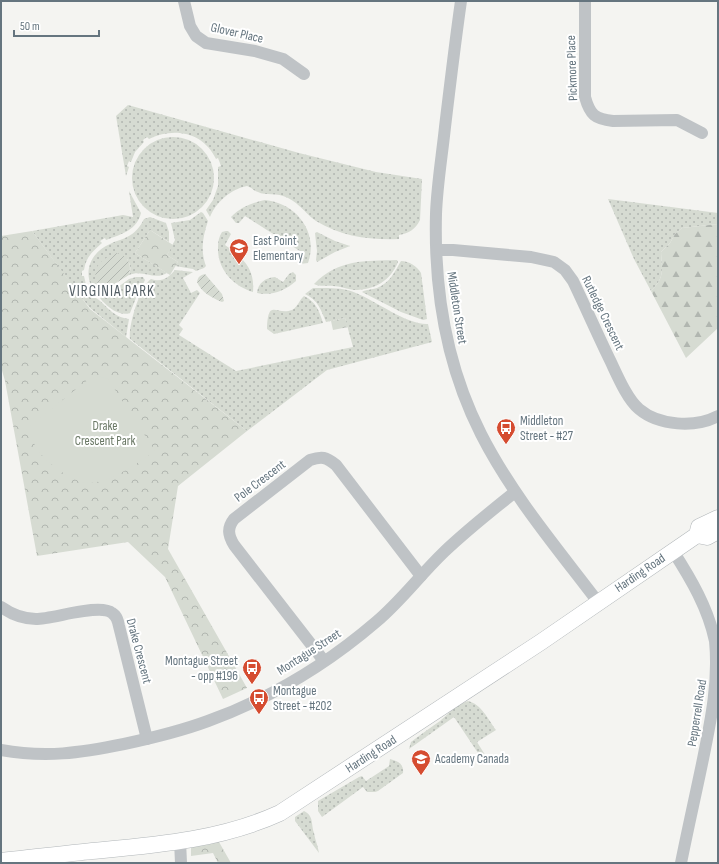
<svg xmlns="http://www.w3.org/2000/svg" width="719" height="864" viewBox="0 0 719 864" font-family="'Sofia Sans Condensed',sans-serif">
	<defs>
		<pattern id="grass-dots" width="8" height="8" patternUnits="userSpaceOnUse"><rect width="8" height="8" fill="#d6dbd2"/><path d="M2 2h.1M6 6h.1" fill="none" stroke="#b1b6b0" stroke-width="1.8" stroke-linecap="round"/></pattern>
		<pattern id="forest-firs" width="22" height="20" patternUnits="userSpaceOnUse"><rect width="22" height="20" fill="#d6dbd2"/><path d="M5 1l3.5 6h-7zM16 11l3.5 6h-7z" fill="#b1b6b0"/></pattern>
		<pattern id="park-crowns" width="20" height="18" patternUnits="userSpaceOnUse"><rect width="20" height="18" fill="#d6dbd2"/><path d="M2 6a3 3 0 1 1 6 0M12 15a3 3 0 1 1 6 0" fill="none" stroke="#b1b6b0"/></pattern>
		<pattern id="garden-furrows" width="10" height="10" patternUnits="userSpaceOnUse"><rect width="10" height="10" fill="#d6dbd2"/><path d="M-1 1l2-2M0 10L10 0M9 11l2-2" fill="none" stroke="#b1b6b0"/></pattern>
	</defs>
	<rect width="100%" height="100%" fill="#f4f4f1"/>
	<g fill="url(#grass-dots)">
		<path d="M128 105 299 153 376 172 422 179 420 220C415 230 409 233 399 235V239C370 240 342 237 316 221 306 214 299 203 288 198 277 192 265 196 258 192 254 191 251 187 247 186 231 189 216 202 210 217L206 210 213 200 218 186V167L221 166 218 158 216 159C203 132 174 127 149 139L147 137 143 140 144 142 135 152 131 162 129 161 127 166 129 167 126 176 116 116Z"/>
		<circle cx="173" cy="178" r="41"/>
		<path d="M129 191 141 213C137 230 122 234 106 240L105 238 100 241 102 243C92 252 86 257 84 270L82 271V276H84L86 285 90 291 77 292 32 231 123 215 133 217Z"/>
		<path d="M608 199 718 213V224L682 228 675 234 670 243 661 252C662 270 665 277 651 291L634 259Z"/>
		<path d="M265 200C296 203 319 232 308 263L300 264 298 261 303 253 245 216 239 223H236L231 217C241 207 251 203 265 200Z"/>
		<path d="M201 212 203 213 208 221C203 236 200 250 206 266L204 268 196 271 193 269 175 266 178 262 167 255 175 240 171 223 190 220Z"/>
		<path d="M150 217 166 223 169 232V242L150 230 135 253 167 273C154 281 143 269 129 275 131 269 131 265 127 259L98 282 108 287 111 286 105 292 100 293C94 291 90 285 89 279 86 263 96 250 110 244 115 241 122 240 127 237 135 233 140 227 144 219Z"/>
		<path d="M226 231H228L231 234 225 245C243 258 255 268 253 292 233 286 217 269 218 247 218 241 219 237 222 232Z"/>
		<path d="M317 232 335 241 350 246 335 252 317 262 316 260 317 251 315 233Z"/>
		<path d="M397 260 398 262C390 281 375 290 354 290 347 289 340 286 333 286 327 285 320 287 314 284 339 259 364 261 397 260Z"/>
		<path d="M401 261C409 261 417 266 421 273L427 319 423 320 401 312 362 292C366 289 372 290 377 288 390 283 395 271 401 261Z"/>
		<path d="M175 270 193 272 183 278 191 293 197 290 200 293 179 325 183 329 179 335 236 371 353 347 345 318 326 322C321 310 318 300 305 294L313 288C327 288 343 287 356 293 376 301 407 325 428 324L432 342 327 370 247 431 130 339C128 326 140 286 151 279 162 283 169 277 175 270Z"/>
		<path d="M293 272 296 275V281C285 291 271 296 257 293 258 283 265 278 275 277L283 282 289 274Z"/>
		<path d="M136 277H143L145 280 136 298 130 313C119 317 106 306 100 298L110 293 129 279Z"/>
		<path d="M83 296C87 297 93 297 96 298 108 306 112 317 129 319L126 337 90 308 81 297Z"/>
		<path d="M304 296C316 302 319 310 323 323L274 334 267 329C268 297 276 316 292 310 298 307 299 300 304 296Z"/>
		<path d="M468 701C481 704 488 719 496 730L477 742 487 758 484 762 454 717 409 749 411 742C420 735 430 728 440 721 451 712 453 706 468 701Z"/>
		<path d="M390 759C398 761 404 764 403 773L378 791 375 792H367L363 787 322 817 318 811V801L359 777 362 776 366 781 389 766Z"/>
		<path d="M304 811C314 816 311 824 314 833 315 840 318 846 319 853L295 821V817Z"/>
	</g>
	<path fill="url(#forest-firs)" d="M718 224V328L686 358 651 291C665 277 662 270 661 252L670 243 675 234 682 228Z"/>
	<g fill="url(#park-crowns)">
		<path d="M150 230 173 245 167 255 178 262 170 275 135 253Z"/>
		<path d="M32 231 90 309 247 431 178 486 168 549 247 688 223 699 165 577 128 542 37 556 5 381 1 367V236Z"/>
		<path d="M345 318 348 327 333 330 331 321Z"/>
		<path d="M219 842 231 863H218L213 853 191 856V846Z"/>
	</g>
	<g fill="url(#garden-furrows)">
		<path d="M117 253C128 257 132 263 129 275L111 286 108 287 97 282C91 266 103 258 117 253Z"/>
		<path d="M205 274 222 294 224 301 222 302C212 298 201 292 197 282 198 277 200 275 205 274Z"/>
	</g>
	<path fill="#d6dbd2" d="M94 375 108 379 155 451C139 462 110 483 89 483 74 483 50 465 40 453 35 446 31 437 26 429Z"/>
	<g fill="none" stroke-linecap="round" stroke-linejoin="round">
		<g stroke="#b2b7ba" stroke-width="17">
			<g id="secondary">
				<path d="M697 535 707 537 718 531"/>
				<path d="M1 861C31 858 62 854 92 851 156 845 221 840 280 813L541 642 697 535 699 527 718 518"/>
			</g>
		</g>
		<g stroke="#bfc3c6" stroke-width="12">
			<path d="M184 1 190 26 196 36 206 43 255 51 283 59 304 74"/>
			<path d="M461 1C455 43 450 85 445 127 442 156 437 185 436 214 434 290 446 365 481 434 512 495 557 548 598 602"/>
			<path d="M585 1V97C590 115 595 119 613 121L677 120 702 133"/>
			<path d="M437 250H453L531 257 554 262 565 270 573 281C585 306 596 331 608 356 616 372 626 398 639 409 659 426 695 428 718 416"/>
			<path d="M673 551C691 579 708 608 715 641 719 681 711 720 703 759 696 793 688 828 681 863"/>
			<path d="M1 607C11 614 24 619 36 619 53 619 100 603 112 613 117 616 118 621 119 626L147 739"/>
			<path d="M324 661 234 545C228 535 227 528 234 519L310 460C322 456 326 457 336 465L421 576"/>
			<path d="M1 750C46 758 80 753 124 744 152 738 181 731 208 721 269 699 327 664 376 622 401 601 420 575 444 552 466 531 491 511 515 492"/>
			<path d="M180 841 181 863"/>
		</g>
		<use href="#secondary" stroke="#fff" stroke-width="16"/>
	</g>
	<defs>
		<g id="school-pin" transform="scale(1)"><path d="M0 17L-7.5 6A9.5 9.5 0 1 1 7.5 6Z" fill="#d54c30" stroke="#fff"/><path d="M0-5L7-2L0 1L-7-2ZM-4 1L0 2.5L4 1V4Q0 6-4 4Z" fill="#fff"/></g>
		<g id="bus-pin" transform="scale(1)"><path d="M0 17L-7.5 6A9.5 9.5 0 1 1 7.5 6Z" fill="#d54c30" stroke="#fff"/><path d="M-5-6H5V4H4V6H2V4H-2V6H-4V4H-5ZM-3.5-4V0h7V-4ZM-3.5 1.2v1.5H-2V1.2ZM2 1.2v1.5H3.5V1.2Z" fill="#fff"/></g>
	</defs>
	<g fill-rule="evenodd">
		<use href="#school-pin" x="239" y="248"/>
		<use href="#bus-pin" x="506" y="428"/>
		<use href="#bus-pin" x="252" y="668"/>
		<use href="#bus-pin" x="259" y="698"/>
		<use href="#school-pin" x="421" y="759"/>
	</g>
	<g text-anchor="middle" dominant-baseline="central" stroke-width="4" stroke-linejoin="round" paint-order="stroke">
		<g font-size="13" fill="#65757f" stroke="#fff">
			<text transform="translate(237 33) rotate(13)">Glover Place</text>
			<text transform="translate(572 68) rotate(-92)">Pickmore Place</text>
			<text transform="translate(457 308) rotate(81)">Middleton Street</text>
			<text transform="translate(603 313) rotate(64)">Rutledge Crescent</text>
			<text transform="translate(260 481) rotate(-37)">Pole Crescent</text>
			<text transform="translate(640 573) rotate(-34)">Harding Road</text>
			<text transform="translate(139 651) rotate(75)">Drake Crescent</text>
			<text transform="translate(309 652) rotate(-33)">Montague Street</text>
			<text transform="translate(697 713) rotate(-81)">Pepperrell Road</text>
			<text transform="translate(371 754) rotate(-33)">Harding Road</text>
		</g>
		<g font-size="13" fill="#65757f" stroke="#fff" text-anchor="start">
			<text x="253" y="241">East Point<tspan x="253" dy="15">Elementary</tspan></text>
			<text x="520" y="421">Middleton<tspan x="520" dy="15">Street - #27</tspan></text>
			<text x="238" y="661" text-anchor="end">Montague Street<tspan x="238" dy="15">- opp #196</tspan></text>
			<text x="273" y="691">Montague<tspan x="273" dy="15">Street - #202</tspan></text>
			<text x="435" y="759">Academy Canada</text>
		</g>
		<g font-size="13" fill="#697764" stroke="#fff">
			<text x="105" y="426">Drake<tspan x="105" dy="15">Crescent Park</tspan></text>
		</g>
		<g font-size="15" letter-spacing="1" fill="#535e65" stroke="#fff">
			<text x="112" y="291">VIRGINIA PARK</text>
		</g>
	</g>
	<rect width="719" height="864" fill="none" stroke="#65757f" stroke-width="4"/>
	<path d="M14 30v6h85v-6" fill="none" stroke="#65757f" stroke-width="2"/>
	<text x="20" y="30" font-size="12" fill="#65757f" stroke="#ffffff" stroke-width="3" paint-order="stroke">50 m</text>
</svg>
